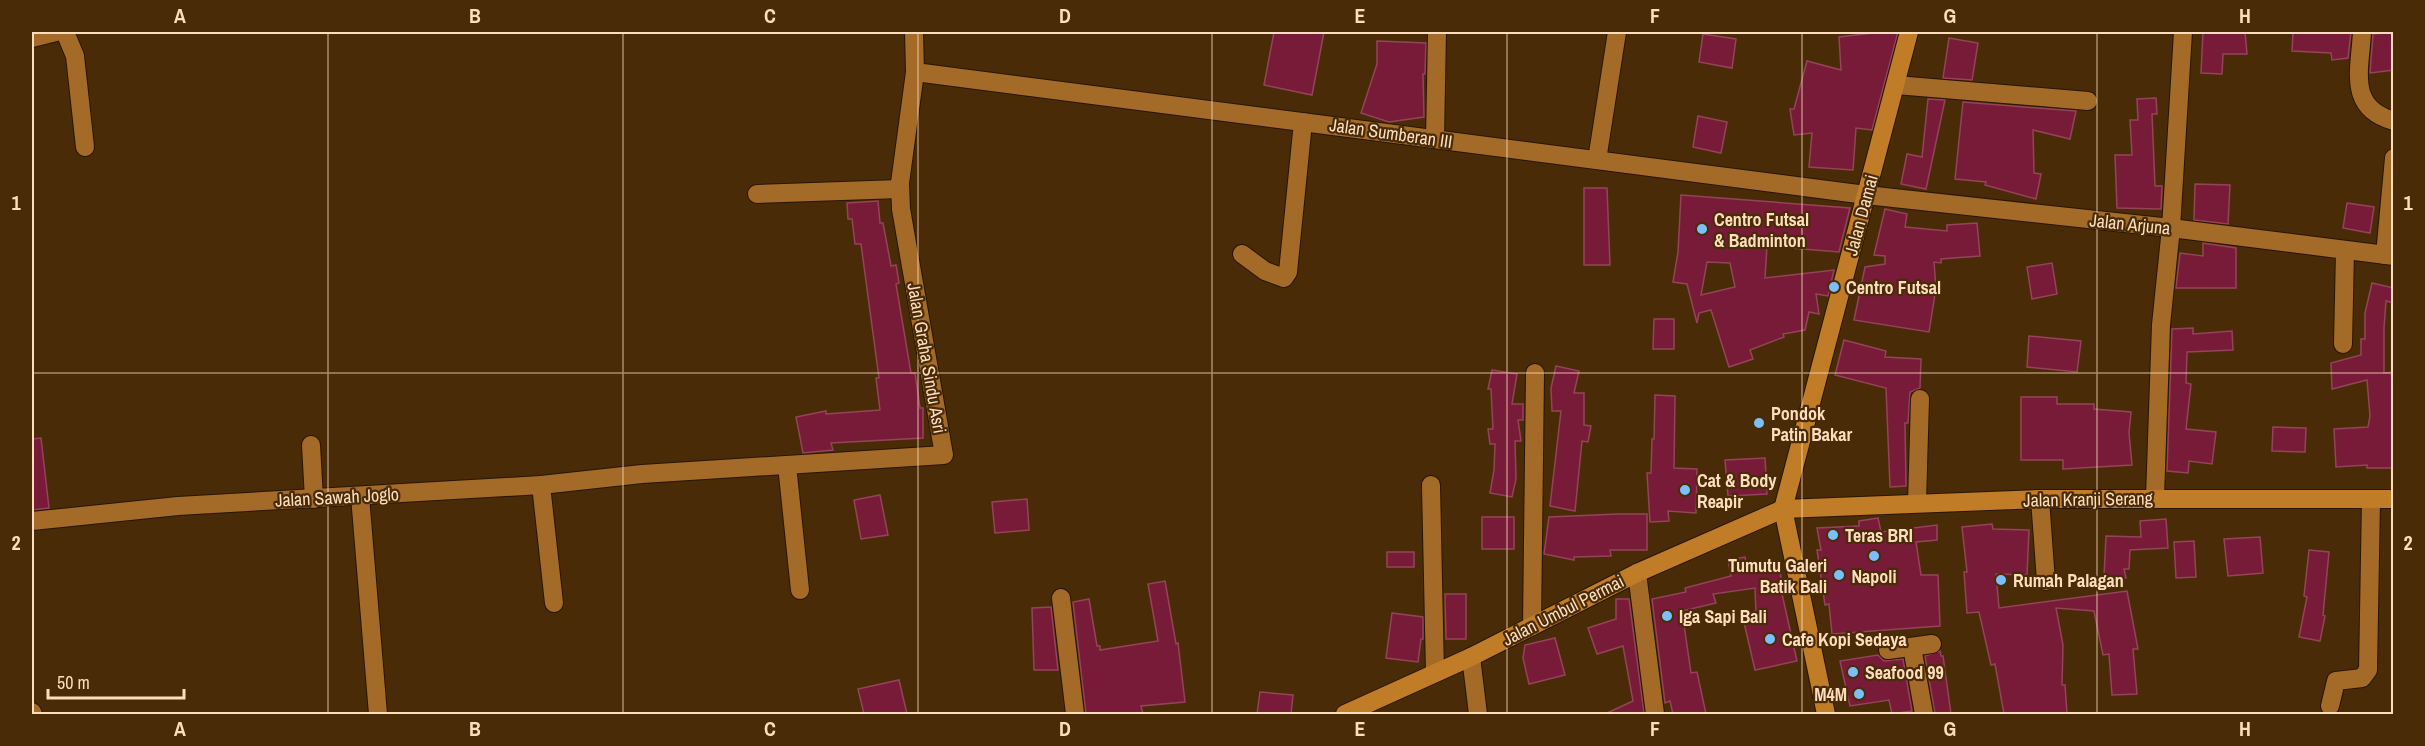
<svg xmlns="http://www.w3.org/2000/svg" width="2425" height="746" viewBox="0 0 2425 746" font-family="'Archivo Narrow',sans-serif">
	<rect width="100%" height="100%" fill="#492c07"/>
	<g fill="#781b39" stroke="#944458" stroke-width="1.5" fill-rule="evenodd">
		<path d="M1274 32H1324L1312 95 1264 85Z"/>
		<path d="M1882 32H1898L1872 130 1856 128 1853 170 1809 167 1812 133 1794 135 1790 109H1794L1807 61 1841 70 1839 37Z"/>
		<path d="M2203 32H2245L2247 54H2223L2222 74 2201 73Z"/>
		<path d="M2293 32H2351L2348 58 2332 60 2331 53 2292 51Z"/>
		<path d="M2394 32V70L2370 73 2373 34Z"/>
		<path d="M1703 34 1736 39 1732 68 1699 62Z"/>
		<path d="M1949 38 1978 43 1972 80 1943 78Z"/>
		<path d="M1377 41 1426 43 1425 74H1423L1424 117 1389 122 1361 113 1377 64Z"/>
		<path d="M2156 98 2157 114H2152L2155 186H2162L2161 209 2117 208 2115 155H2132L2130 120H2138L2137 99Z"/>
		<path d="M1928 99 1945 100 1926 189 1901 184 1907 154 1922 157Z"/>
		<path d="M1963 102 2076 111 2070 139 2033 130 2034 173 2041 174 2036 199 1985 185 1986 182 1955 179Z"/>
		<path d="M1698 116 1727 122 1721 153 1693 147Z"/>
		<path d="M2195 184 2230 185 2228 224 2194 220Z"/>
		<path d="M1584 188H1607L1610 265H1584Z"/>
		<path d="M1681 195 1850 208 1839 252 1767 246 1765 278 1834 270 1828 296 1816 294 1819 314 1809 312 1805 330 1783 334 1784 337 1750 350 1753 359 1729 367 1711 310 1699 313 1697 323 1687 284 1673 282 1678 252ZM1707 262 1730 263 1735 287 1701 295Z"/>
		<path d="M878 201 880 223H883L891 266 896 265 899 283 896 284 911 373H915L920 408H923V438L831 443 833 450 803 453 796 417 826 411V414L880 410 876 378H879L861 244H855L852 219H848L847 203Z"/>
		<path d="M2347 203 2374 207 2370 233 2343 228Z"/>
		<path d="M1885 209 1907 214 1905 227 1947 231V225L1977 223 1980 256 1941 259V263L1934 262 1936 288 1929 332 1854 320 1865 267 1885 264V256L1874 255Z"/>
		<path d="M2203 243 2236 248V288H2176L2180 253 2203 256Z"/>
		<path d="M2052 263 2057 294 2032 299 2027 267Z"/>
		<path d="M2372 283 2394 288V303L2386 301 2384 328V373L2394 372V468H2367V465L2336 467 2334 429 2368 427 2370 416 2367 380 2332 389 2331 363 2361 355V339H2365V313Z"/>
		<path d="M1654 319H1674V349H1653Z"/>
		<path d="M2193 328V334L2232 331 2233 350 2187 352 2186 383 2191 384 2186 429 2216 432 2212 464 2189 461 2188 473 2167 471 2172 329Z"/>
		<path d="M2029 336 2081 341 2077 372 2027 367Z"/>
		<path d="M1844 340 1886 351 1885 357 1921 359 1920 388 1910 392 1908 423H1905L1906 486 1890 487 1886 388 1835 375Z"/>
		<path d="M1556 366 1579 371 1574 393H1584V425L1591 426 1588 442 1582 441 1575 511 1550 506 1561 411H1552L1551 388Z"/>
		<path d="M1492 370 1517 374 1512 404H1523V420H1518L1521 441H1515L1516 479 1512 497 1490 493 1494 470 1495 444H1490L1488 429H1493L1491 389H1488Z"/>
		<path d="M1655 395 1675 396 1674 468 1697 469 1696 513 1668 511 1669 521 1650 522 1647 473H1651L1652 439H1654Z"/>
		<path d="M2021 397H2057V404H2094V409L2131 412 2129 433 2132 465 2063 469V460H2021Z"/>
		<path d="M2273 427 2306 428 2305 452 2272 451Z"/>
		<path d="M41 438 49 508 32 510V439Z"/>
		<path d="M1765 458 1767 494 1728 496 1725 460Z"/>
		<path d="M880 495 888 535 861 539 854 500Z"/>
		<path d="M1027 499 1029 530 995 533 992 502Z"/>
		<path d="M1618 514H1647V550H1610L1611 556 1574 557V560L1544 554 1549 517Z"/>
		<rect x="1482" y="517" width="32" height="32"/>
		<path d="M1878 518 1881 532 1937 525V540L1916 542 1921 575H1938L1940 626 1832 634 1829 604 1825 605 1817 550H1821L1817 528 1859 526V521Z"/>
		<path d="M2166 519 2168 548 2130 550 2129 569H2124L2126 578 2104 577 2106 536 2141 537 2140 521Z"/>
		<path d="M1992 524 1993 529 2029 530 2027 575 1996 574 1999 608 2127 591 2138 649H2133L2137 694 2112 695 2109 654 2103 655 2094 611 2056 608 2063 645 2062 685H2065L2067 714H2004L1995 664 1991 665 1979 612 1967 613 1964 572H1967L1962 527Z"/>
		<path d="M2260 537 2263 573 2228 576 2224 539Z"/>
		<path d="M2194 541 2196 577 2176 578 2174 542Z"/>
		<path d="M2309 550 2329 552 2323 615 2325 616 2320 641 2299 637 2307 597 2304 596Z"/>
		<rect x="1387" y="552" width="27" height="15"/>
		<path d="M1745 557 1747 568 1780 566 1782 594 1797 661 1755 670 1743 618 1756 615 1755 588 1713 594 1716 603 1682 611 1691 673 1697 672 1706 714H1673L1670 701 1665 703 1652 599 1686 592 1685 588 1731 576 1728 560Z"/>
		<path d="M1165 581 1176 644 1178 643 1185 702 1141 706 1143 714H1086L1073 602 1089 599 1097 646H1100V650L1158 641 1148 584Z"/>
		<path d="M1445 594H1466V639H1446Z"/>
		<path d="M1616 599H1629L1644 713 1641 714H1605L1633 701 1623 646 1597 654 1588 628 1616 619Z"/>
		<path d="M1051 607 1058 670H1034L1032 608Z"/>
		<path d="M1392 613 1423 617V639H1421L1418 662 1386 658Z"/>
		<path d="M1555 638 1565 675 1529 684 1523 658 1525 645Z"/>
		<path d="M1940 651 1941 656H1943L1951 714H1935L1925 656Z"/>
		<path d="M1878 655 1884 661 1903 659 1912 711 1892 714 1889 700 1850 706 1840 661Z"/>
		<path d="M899 680 907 714H864L858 689Z"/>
		<path d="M1260 692 1293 695 1291 714H1257Z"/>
	</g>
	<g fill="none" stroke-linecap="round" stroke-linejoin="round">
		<g stroke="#281603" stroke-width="20">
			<g id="minor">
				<path d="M65 32 75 56 85 147"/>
				<path d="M2362 32C2360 70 2347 108 2394 121"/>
				<path d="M32 38 56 32"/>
				<path d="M915 72 1866 195 2171 228 2394 256"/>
				<path d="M1896 85 2088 101"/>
				<path d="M1435 139 1437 32"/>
				<path d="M1597 160 1617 32"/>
				<path d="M757 194 900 189"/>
				<path d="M1242 254 1265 271 1284 278 1288 272 1303 122"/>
				<path d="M2385 255 2394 158"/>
				<path d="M2343 344 2345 251"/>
				<path d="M311 445 314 499"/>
				<path d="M787 465 800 590"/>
				<path d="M541 485 554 603"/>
				<path d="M1431 485 1435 673"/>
				<path d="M360 496 378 714"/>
				<path d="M2155 497 2161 325 2171 228 2183 32"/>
				<path d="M2040 499 2046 581"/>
				<path d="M1917 502 1920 399"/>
				<path d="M32 521 178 506 541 485 642 474 944 455 901 209 900 183 915 72 914 32"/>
				<path d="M1637 573 1655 714"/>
				<path d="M1061 598 1075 714"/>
				<path d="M1532 626 1535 373"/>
				<path d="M1912 647 1924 714"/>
				<path d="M1888 650 1932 644"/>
				<path d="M1471 657 1478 714"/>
				<path d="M2330 706 2336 681 2362 678 2368 670 2371 500"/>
				<path d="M32 712 33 714"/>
			</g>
		</g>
		<g stroke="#281603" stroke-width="20">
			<g id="major">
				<path d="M1345 714 1471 657 1637 573 1783 509 2040 499H2394"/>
				<path d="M1826 714 1783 509 1909 32"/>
			</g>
		</g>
		<use href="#minor" stroke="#a46a28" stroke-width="18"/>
		<use href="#major" stroke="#c17c27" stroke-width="18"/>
	</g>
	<path fill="none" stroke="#fdddbe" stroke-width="1.5" stroke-opacity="0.55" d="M328 32V714M623 32V714M918 32V714M1212 32V714M1507 32V714M1802 32V714M2097 32V714M32 373H2394"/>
	<g fill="#7cbef9" stroke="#492c07" stroke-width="2">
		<circle cx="1702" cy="229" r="6"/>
		<circle cx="1834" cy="287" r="6"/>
		<circle cx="1759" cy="423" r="6"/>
		<circle cx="1685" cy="490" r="6"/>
		<circle cx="1833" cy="535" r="6"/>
		<circle cx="1874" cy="556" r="6"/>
		<circle cx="1839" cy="575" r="6"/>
		<circle cx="2001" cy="580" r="6"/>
		<circle cx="1667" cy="616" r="6"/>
		<circle cx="1770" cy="639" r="6"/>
		<circle cx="1853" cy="672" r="6"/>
		<circle cx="1859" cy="694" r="6"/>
	</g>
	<g text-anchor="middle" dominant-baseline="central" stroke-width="4.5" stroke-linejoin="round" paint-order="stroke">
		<g font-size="18" fill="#fdddbe" stroke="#492c07">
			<text transform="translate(1391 133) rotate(8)">Jalan Sumberan III</text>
			<text transform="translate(1861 215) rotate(-75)">Jalan Damai</text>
			<text transform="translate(2130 224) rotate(6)">Jalan Arjuna</text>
			<text transform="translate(927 358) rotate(80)">Jalan Graha Sindu Asri</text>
			<text transform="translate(337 497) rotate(-3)">Jalan Sawah Joglo</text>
			<text transform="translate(2088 499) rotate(-1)">Jalan Kranji Serang</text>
			<text transform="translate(1563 610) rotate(-27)">Jalan Umbul Permai</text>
		</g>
		<g font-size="18" font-weight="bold" fill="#fdddbe" stroke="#492c07" text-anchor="start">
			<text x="1714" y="219">Centro Futsal<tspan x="1714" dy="21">&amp; Badminton</tspan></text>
			<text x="1846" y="287">Centro Futsal</text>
			<text x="1771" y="413">Pondok<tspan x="1771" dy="21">Patin Bakar</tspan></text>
			<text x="1697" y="480">Cat &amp; Body<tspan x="1697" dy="21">Reapir</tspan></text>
			<text x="1845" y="535">Teras BRI</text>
			<text x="1827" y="565" text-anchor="end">Tumutu Galeri<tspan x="1827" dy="21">Batik Bali</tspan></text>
			<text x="1874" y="576" text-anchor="middle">Napoli</text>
			<text x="2013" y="580">Rumah Palagan</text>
			<text x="1679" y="616">Iga Sapi Bali</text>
			<text x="1782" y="639">Cafe Kopi Sedaya</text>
			<text x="1865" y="672">Seafood 99</text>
			<text x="1847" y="694" text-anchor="end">M4M</text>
		</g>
	</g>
	<rect width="2425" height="746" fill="none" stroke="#492c07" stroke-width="66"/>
	<path d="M48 689v9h136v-9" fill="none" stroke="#fdddbe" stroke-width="3"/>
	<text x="57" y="689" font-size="18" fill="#fdddbe" stroke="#492c07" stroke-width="4.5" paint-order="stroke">50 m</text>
	<rect x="33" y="33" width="2359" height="680" fill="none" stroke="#fdddbe" stroke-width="2"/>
	<g font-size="20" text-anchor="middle" font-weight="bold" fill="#fdddbe">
		<text x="180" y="23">A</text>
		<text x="475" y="23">B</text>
		<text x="770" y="23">C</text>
		<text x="1065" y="23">D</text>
		<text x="1360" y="23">E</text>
		<text x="1655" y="23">F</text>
		<text x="1950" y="23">G</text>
		<text x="2245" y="23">H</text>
		<text x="16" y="210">1</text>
		<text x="2408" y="210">1</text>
		<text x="16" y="550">2</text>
		<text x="2408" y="550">2</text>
		<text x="180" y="736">A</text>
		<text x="475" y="736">B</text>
		<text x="770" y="736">C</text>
		<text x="1065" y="736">D</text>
		<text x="1360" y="736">E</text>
		<text x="1655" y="736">F</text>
		<text x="1950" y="736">G</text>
		<text x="2245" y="736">H</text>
	</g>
</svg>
